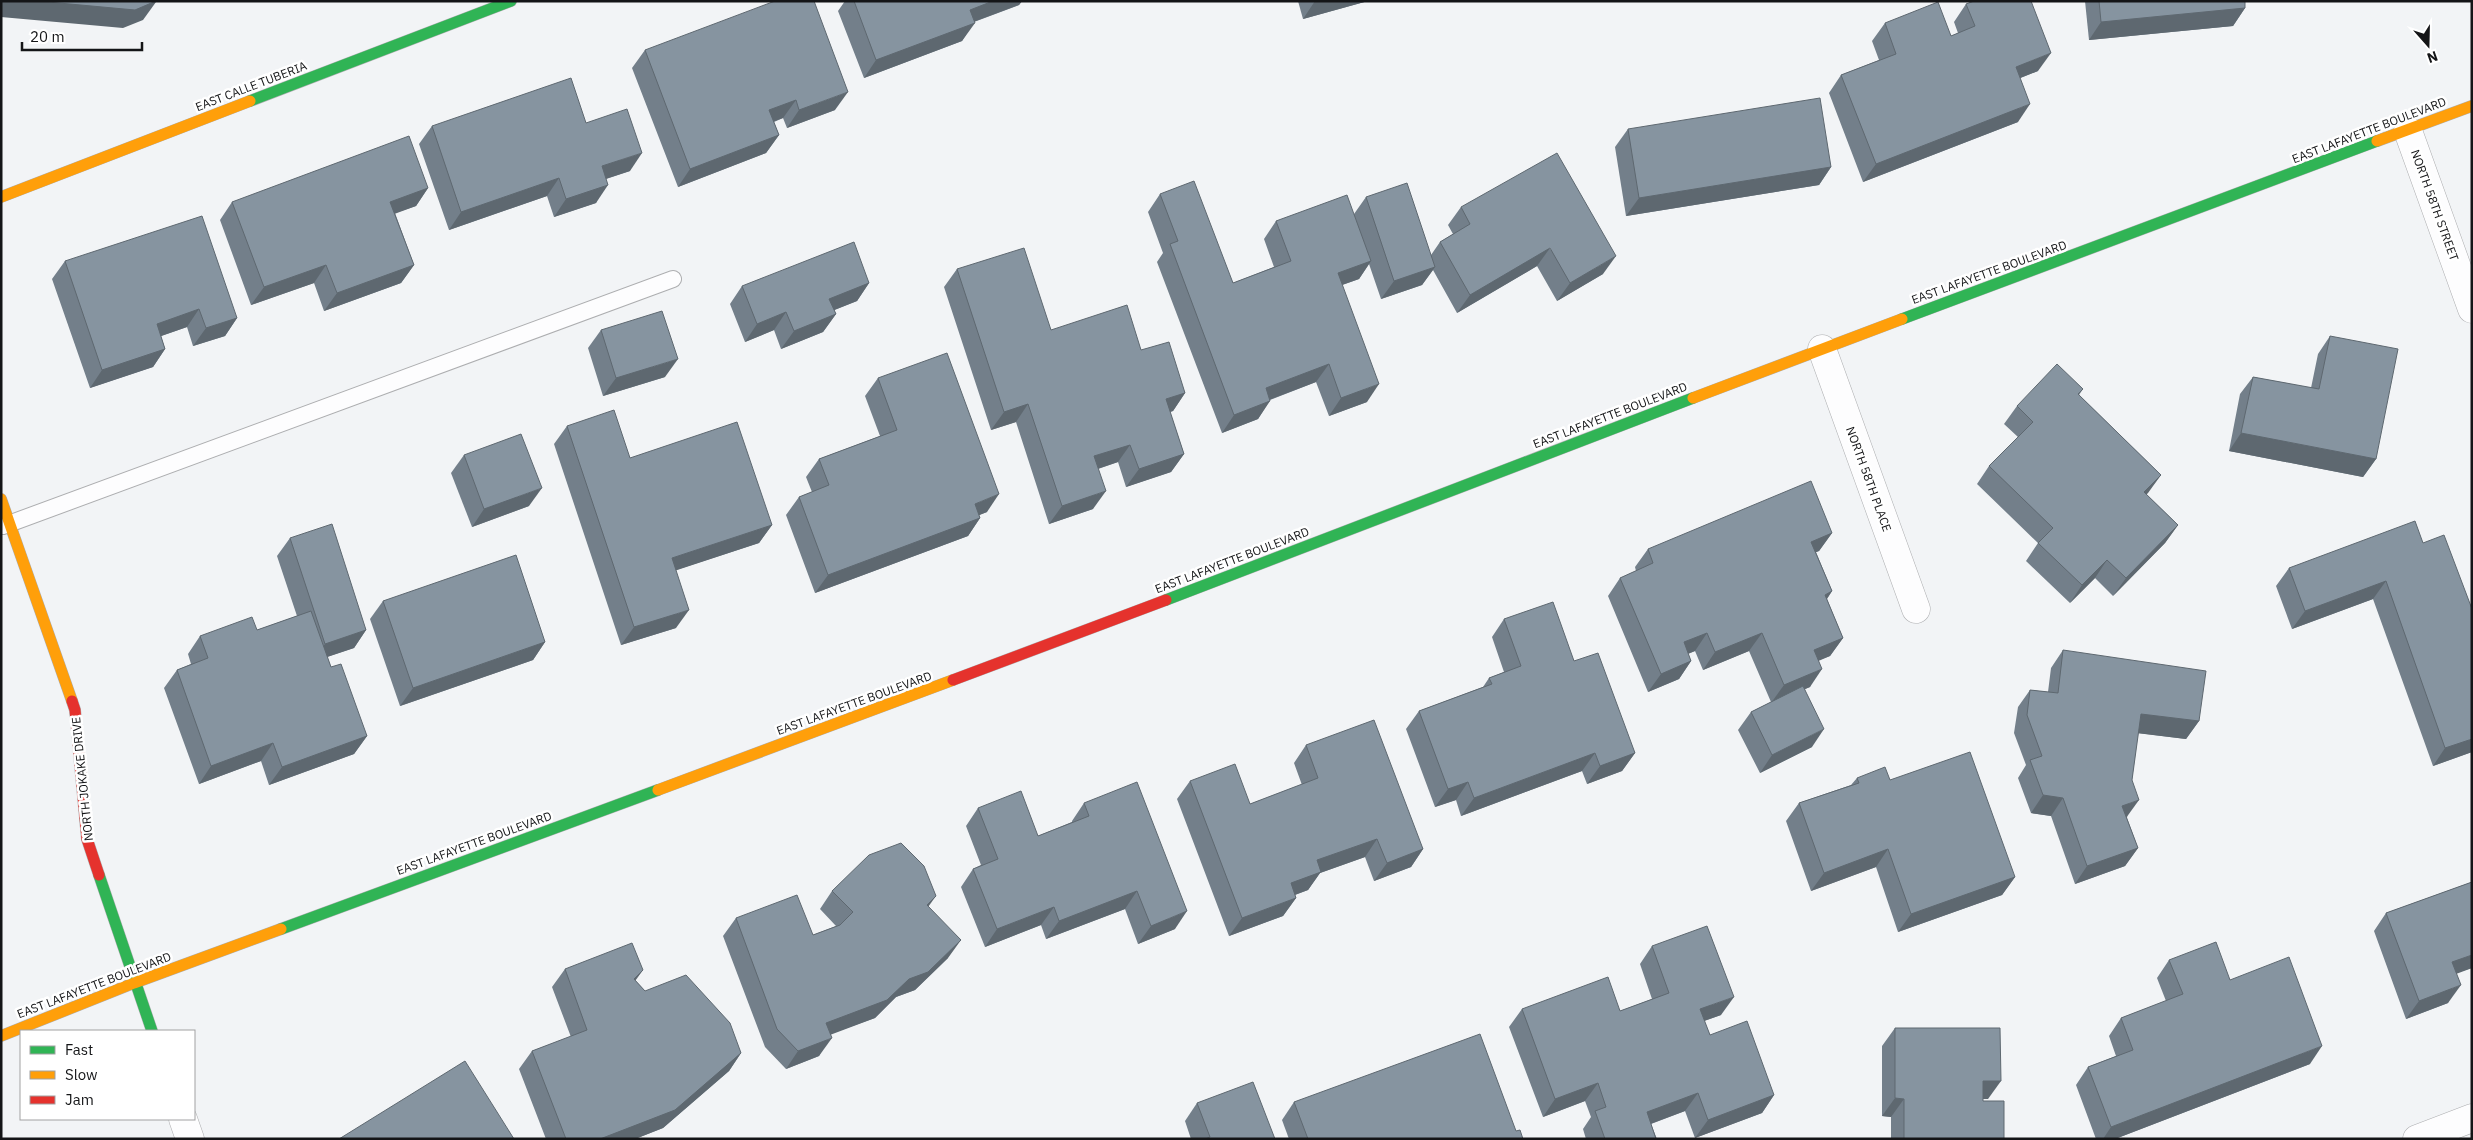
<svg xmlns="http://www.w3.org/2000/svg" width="2473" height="1140" viewBox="0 0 2473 1140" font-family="'IBM Plex Sans',sans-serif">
	<rect width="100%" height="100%" fill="#f2f4f6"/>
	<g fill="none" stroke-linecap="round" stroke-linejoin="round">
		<g stroke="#adaeb0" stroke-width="18">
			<path id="lane" d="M3 526 673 279"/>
		</g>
		<g stroke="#adaeb0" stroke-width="29">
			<g id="street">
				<path d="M2408 131 2472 309"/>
				<path d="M1822 349 1916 609"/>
				<path d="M183 1119 190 1139"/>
				<path d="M2417 1139 2472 1118"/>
			</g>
		</g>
		<g stroke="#adaeb0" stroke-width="12">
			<g id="fast">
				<path d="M250 101 511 1"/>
				<path d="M1902 319 2377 141"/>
				<path d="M1166 600 1693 398"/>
				<path d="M99 875 152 1031"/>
				<path d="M281 929 658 790"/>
			</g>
		</g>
		<g stroke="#adaeb0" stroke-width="12">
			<g id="slow">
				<path d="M2377 141 2472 106"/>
				<path d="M1 197 250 101"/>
				<path d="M1693 398 1902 319"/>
				<path d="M1 499 72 701"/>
				<path d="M658 790 953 680"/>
				<path d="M1 1036 134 983 281 929"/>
			</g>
		</g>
		<g stroke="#adaeb0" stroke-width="12">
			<g id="jam">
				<path d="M953 680 1166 600"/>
				<path d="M72 701 75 710 87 839 99 875"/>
			</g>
		</g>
		<use href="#lane" stroke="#fdfdfe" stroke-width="16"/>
		<use href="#street" stroke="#fdfdfe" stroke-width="28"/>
		<use href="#fast" stroke="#30b455" stroke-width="11"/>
		<use href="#slow" stroke="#ff9f0a" stroke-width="11"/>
		<use href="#jam" stroke="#e5322d" stroke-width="11"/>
	</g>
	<g fill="#737f8a">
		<path d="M845 1H1022L1019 5 974 22 962 41 864 78 838 11Z"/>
		<path d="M1298 1H1368L1303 19Z"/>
		<path d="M2085 1H2245V8L2233 26 2089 40Z"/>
		<path d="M1966 4 2038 71 2020 78 2018 122 1863 182 1829 93 1841 75 1879 60 1872 41 1885 23 1951 36 1958 33 1954 22Z"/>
		<path d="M645 50 835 110 787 128 783 118 774 122 779 135 766 153 678 187 632 68Z"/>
		<path d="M586 123 630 171 606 179 596 203 554 217 547 196 449 230 419 144 432 126Z"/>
		<path d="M1628 129 1831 167 1819 185 1626 216 1615 147Z"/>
		<path d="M428 188 416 206 395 213 414 265 401 283 324 311 314 283 251 305 220 220 232 202Z"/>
		<path d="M1160 194 1233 283 1274 267 1264 239 1276 221 1354 214 1366 197 1431 255 1440 242 1453 234 1448 225 1461 207 1603 274 1557 301 1537 266 1457 313 1433 270 1422 285 1381 299 1369 264 1359 279 1342 285 1367 402 1329 416 1316 382 1270 400 1258 419 1222 433 1157 262 1163 253 1148 212Z"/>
		<path d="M65 261 237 318 225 336 193 346 187 327 161 336 165 349 153 367 90 388 52 279Z"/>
		<path d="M957 269 1051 330 1141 350 1185 393 1173 411 1170 412 1184 454 1171 472 1126 487 1118 462 1098 469 1093 509 1049 524 1016 422 991 430 944 287Z"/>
		<path d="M869 283 857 301 834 310 836 314 823 332 781 349 774 330 745 342 730 304 742 286Z"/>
		<path d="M601 330 665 377 603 396 588 348Z"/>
		<path d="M2330 336 2376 459 2363 477 2229 451 2240 394 2253 377 2311 388 2318 354Z"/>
		<path d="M878 378 987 512 979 515 980 518 968 536 815 593 786 515 799 497 812 492 806 477 819 459 880 436 865 396Z"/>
		<path d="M2083 389 2079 395 2161 475 2146 494 2178 525 2165 543 2113 596 2095 578 2070 603 2026 561 2038 543 1977 484 1989 466 2018 437 2004 424 2017 406Z"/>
		<path d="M567 426 630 458 772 525 759 543 676 570V628L621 645 554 444Z"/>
		<path d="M464 455 529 506 472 527 451 473Z"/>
		<path d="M1832 533 1819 551 1816 552 1832 591 1827 599 1843 638 1830 656 1819 660 1810 687 1805 689 1812 747 1760 773 1738 730 1751 712 1771 702 1749 651 1703 670 1695 651 1688 654 1691 661 1679 679 1648 692 1608 596 1620 578 1636 571 1635 567 1648 549Z"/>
		<path d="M290 538 366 630 354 648 327 657 331 667 367 736 354 754 269 785 261 761 199 784 164 688 177 670 191 664 188 654 200 636 257 630 297 616 277 556Z"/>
		<path d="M2423 543 2472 752 2433 766 2373 599 2292 629 2276 586 2289 568Z"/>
		<path d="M383 601 545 642 533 660 400 706 370 619Z"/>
		<path d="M1504 619 1574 661 1635 753 1622 771 1587 784 1582 771 1461 816 1456 800 1435 807 1406 729 1419 711 1483 687 1489 678 1504 672 1492 637Z"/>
		<path d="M2063 650 2199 721 2186 739 2138 733 2127 818 2138 848 2125 866 2075 884 2051 816 2031 813 2018 778 2026 765 2014 733 2018 707 2030 690 2048 692 2051 668Z"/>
		<path d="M1306 745 1423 849 1411 867 1374 881 1365 857 1320 873 1308 890 1295 895 1296 898 1283 916 1229 936 1177 799 1190 781 1250 804 1302 785 1294 763Z"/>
		<path d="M1857 778 1890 780 2015 877 2002 895 1898 932 1876 867 1811 891 1786 821 1799 803 1851 785Z"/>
		<path d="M1084 803 1175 929 1138 944 1125 909 1046 939 1041 925 985 947 961 887 973 869 981 865 966 826 978 808 1038 836 1072 822V821Z"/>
		<path d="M2472 882V968L2456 973 2448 1003 2406 1019 2374 931 2386 913Z"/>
		<path d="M832 891 928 907 948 958 915 990 896 997 875 1018 830 1034 819 1056 786 1069 765 1047 723 936 736 918 813 935 836 926 820 909Z"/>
		<path d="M1652 946 1721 1015 1704 1021 1710 1035 1774 1095 1762 1113 1695 1138 1685 1111 1651 1124 1657 1139H1586L1583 1129 1591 1117 1585 1101 1543 1117 1509 1027 1522 1009 1620 1011 1652 999 1640 964Z"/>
		<path d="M2169 960 2230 980 2310 1064 2115 1139H2096L2076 1085 2088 1067 2116 1056 2109 1036 2121 1018 2166 1001 2157 978Z"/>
		<path d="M565 969 643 970 635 980 645 991 741 1053 729 1071 663 1128 635 1139H546L519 1069 532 1051 571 1037 552 987Z"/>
		<path d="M1895 1028 1988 1099H1983V1101L2004 1139H1891V1117L1882 1116V1046Z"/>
		<path d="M1294 1102 1516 1131 1523 1139H1289L1282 1120Z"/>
		<path d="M1197 1103 1275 1139H1191L1185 1121Z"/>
	</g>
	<g fill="#5e6870">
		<path d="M1 1H37L156 2 143 20 123 28 1 17Z"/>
		<path d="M993 1H1022L1019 5 957 28 970 10Z"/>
		<path d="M1315 1H1368L1303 19Z"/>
		<path d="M2245 8 2233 26 2089 40 2101 22Z"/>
		<path d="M975 23 962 41 864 78 876 60Z"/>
		<path d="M2051 53 2038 71 2003 85 2016 67Z"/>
		<path d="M848 92 835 110 787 128 799 110Z"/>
		<path d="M796 100 783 118 756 128 769 110Z"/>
		<path d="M2030 104 2018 122 1863 182 1876 164Z"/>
		<path d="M779 135 766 153 678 187 690 169Z"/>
		<path d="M642 153 630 171 590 184 602 166Z"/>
		<path d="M1831 167 1819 185 1626 216 1639 198Z"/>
		<path d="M559 178 547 196 449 230 461 212Z"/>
		<path d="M608 185 596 203 554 217 566 199Z"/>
		<path d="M428 188 416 206 378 220 390 202Z"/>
		<path d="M1550 248 1537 266 1457 313 1470 295Z"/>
		<path d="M1616 256 1603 274 1557 301 1570 283Z"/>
		<path d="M1371 261 1359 279 1325 291 1338 273Z"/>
		<path d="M326 265 314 283 251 305 264 287Z"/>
		<path d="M414 265 401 283 324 311 337 293Z"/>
		<path d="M1435 267 1422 285 1381 299 1394 281Z"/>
		<path d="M869 283 857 301 817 317 829 299Z"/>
		<path d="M199 309 187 327 144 342 157 324Z"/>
		<path d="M786 312 774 330 745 342 757 324Z"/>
		<path d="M836 314 823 332 781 349 794 331Z"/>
		<path d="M237 318 225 336 193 346 206 328Z"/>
		<path d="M165 349 153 367 90 388 102 370Z"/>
		<path d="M678 359 665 377 603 396 616 378Z"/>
		<path d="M1329 364 1316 382 1253 406 1266 388Z"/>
		<path d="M1379 384 1367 402 1329 416 1341 398Z"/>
		<path d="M1185 393 1173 411 1153 417 1166 399Z"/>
		<path d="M1270 401 1258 419 1222 433 1234 415Z"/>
		<path d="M1028 404 1016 422 991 430 1004 412Z"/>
		<path d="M2241 433 2376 459 2363 477 2229 451Z"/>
		<path d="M1130 445 1118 462 1082 474 1094 456Z"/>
		<path d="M1184 454 1171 472 1126 487 1139 469Z"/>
		<path d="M2161 475 2148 493 2131 510 2144 492Z"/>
		<path d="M542 488 529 506 472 527 484 509Z"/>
		<path d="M1106 491 1093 509 1049 524 1062 506Z"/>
		<path d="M999 494 987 512 962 522 975 504Z"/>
		<path d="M980 518 968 536 815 593 828 575Z"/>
		<path d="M772 525 759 543 659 576 672 558Z"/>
		<path d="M2178 525 2165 543 2113 596 2126 578Z"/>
		<path d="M1832 533 1819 551 1799 559 1811 542Z"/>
		<path d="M2107 560 2095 578 2070 603 2082 585Z"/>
		<path d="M2386 581 2373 599 2292 629 2305 611Z"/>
		<path d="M1832 591 1820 609 1825 595Z"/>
		<path d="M689 610 676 628 621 645 634 627Z"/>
		<path d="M366 630 354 648 312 662 325 644Z"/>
		<path d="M1707 633 1695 651 1671 660 1684 642Z"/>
		<path d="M1762 633 1749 651 1703 670 1715 652Z"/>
		<path d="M1843 638 1830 656 1802 668 1814 650Z"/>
		<path d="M545 642 533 660 400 706 413 688Z"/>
		<path d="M1691 661 1679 679 1648 692 1661 674Z"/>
		<path d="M1822 669 1810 687 1771 703 1784 685Z"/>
		<path d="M2141 714 2199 721 2186 739 2128 732Z"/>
		<path d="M1824 729 1812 747 1760 773 1772 755Z"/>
		<path d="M367 736 354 754 269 785 282 767Z"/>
		<path d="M2472 739V752L2433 766 2445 748Z"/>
		<path d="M273 743 261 761 199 784 211 766Z"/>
		<path d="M1595 753 1582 771 1461 816 1474 798Z"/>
		<path d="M1635 753 1622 771 1587 784 1600 766Z"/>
		<path d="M1468 782 1456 800 1435 807 1448 789Z"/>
		<path d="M2043 795 2063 798 2051 816 2031 813Z"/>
		<path d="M2139 800 2126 818 2122 806Z"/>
		<path d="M1377 839 1365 857 1320 873 1308 890 1278 901 1291 883 1317 860Z"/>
		<path d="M2138 848 2125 866 2075 884 2087 866Z"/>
		<path d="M1423 849 1411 867 1374 881 1387 863Z"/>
		<path d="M1888 849 1876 867 1811 891 1824 873Z"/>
		<path d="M2015 877 2002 895 1898 932 1911 914Z"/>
		<path d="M1137 891 1125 909 1046 939 1059 921Z"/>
		<path d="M936 896 923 914 927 905Z"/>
		<path d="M1296 898 1283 916 1229 936 1242 918Z"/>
		<path d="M1054 907 1041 925 985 947 997 929Z"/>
		<path d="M1187 911 1175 929 1138 944 1151 926Z"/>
		<path d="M961 940 948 958 915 990 896 997 875 1018 814 1041 826 1023 909 979Z"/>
		<path d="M2472 955V968L2440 980 2452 962Z"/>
		<path d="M643 970 630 988 634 979Z"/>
		<path d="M2461 985 2448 1003 2406 1019 2419 1001Z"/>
		<path d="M1734 997 1721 1015 1687 1027 1700 1009Z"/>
		<path d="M832 1038 819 1056 786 1069 798 1051Z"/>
		<path d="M2322 1046 2310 1064 2115 1139H2103L2111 1127Z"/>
		<path d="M741 1053 729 1071 663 1128 635 1139H600Z"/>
		<path d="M1983 1081H2001L1988 1099H1970Z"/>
		<path d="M1598 1083 1585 1101 1543 1117 1555 1099Z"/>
		<path d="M1698 1093 1685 1111 1634 1130 1647 1112Z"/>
		<path d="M1774 1095 1762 1113 1695 1138 1708 1120Z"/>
		<path d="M1895 1098 1904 1099 1891 1117 1882 1116Z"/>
	</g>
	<g fill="#8694a0" stroke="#5e6870">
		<path d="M37 1H156L135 10Z"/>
		<path d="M775 1H814L848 92 799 110 796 100 769 110 779 135 690 169 645 50Z"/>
		<path d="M854 1H993L970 10 975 23 876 60Z"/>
		<path d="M1974 1H2031L2051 53 2016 67 2030 104 1876 164 1841 75 1896 54 1885 23 1938 2 1951 36 1975 26 1966 4Z"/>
		<path d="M2099 1H2245V8L2101 22Z"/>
		<path d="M571 78 586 123 627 109 642 153 602 166 608 185 566 199 559 178 461 212 432 126Z"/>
		<path d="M1820 98 1831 167 1639 198 1628 129Z"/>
		<path d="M409 136 428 188 390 202 414 265 337 293 326 265 264 287 232 202Z"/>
		<path d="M1557 153 1616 256 1570 283 1550 248 1470 295 1440 242 1470 224 1461 207Z"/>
		<path d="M1194 181 1233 283 1291 261 1276 221 1347 195 1371 261 1338 273 1379 384 1341 398 1329 364 1266 388 1270 401 1234 415 1170 244 1178 241 1160 194Z"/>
		<path d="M1407 183 1435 267 1394 281 1366 197Z"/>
		<path d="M202 216 237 318 206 328 199 309 157 324 165 349 102 370 65 261Z"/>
		<path d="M854 242 869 283 829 299 836 314 794 331 786 312 757 324 742 286Z"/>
		<path d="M1024 248 1051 330 1127 305 1141 350 1169 342 1185 393 1166 399 1184 454 1139 469 1130 445 1094 456 1106 491 1062 506 1028 404 1004 412 957 269Z"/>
		<path d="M662 311 678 359 616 378 601 330Z"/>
		<path d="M2330 336 2398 349 2376 459 2241 433 2253 377 2319 389Z"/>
		<path d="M947 353 999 494 975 504 980 518 828 575 799 497 829 485 819 459 897 430 878 378Z"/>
		<path d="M2057 364 2083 389 2078 394 2161 475 2144 492 2178 525 2126 578 2107 560 2082 585 2038 543 2053 528 1989 466 2033 422 2017 406Z"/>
		<path d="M614 410 630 458 737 422 772 525 672 558 689 610 634 627 567 426Z"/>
		<path d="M521 434 542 488 484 509 464 455Z"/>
		<path d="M1811 481 1832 533 1811 542 1832 591 1825 595 1843 638 1814 650 1822 669 1784 685 1762 633 1715 652 1707 633 1684 642 1691 661 1661 674 1620 578 1653 563 1648 549Z"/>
		<path d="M2415 521 2423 543 2444 535 2472 609V739L2445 748 2386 581 2305 611 2289 568Z"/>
		<path d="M332 524 366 630 325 644 290 538Z"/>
		<path d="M516 555 545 642 413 688 383 601Z"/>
		<path d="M1553 602 1574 661 1598 653 1635 753 1600 766 1595 753 1474 798 1468 782 1448 789 1419 711 1492 684 1489 678 1521 666 1504 619Z"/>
		<path d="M311 611 331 667 341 664 367 736 282 767 273 743 211 766 177 670 208 658 200 636 252 617 257 630Z"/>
		<path d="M2063 650 2206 671 2199 721 2141 714 2132 780 2139 800 2122 806 2138 848 2087 866 2063 798 2043 795 2030 760 2042 756 2027 715 2030 690 2058 693Z"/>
		<path d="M1803 686 1824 729 1772 755 1751 712Z"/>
		<path d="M1374 720 1423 849 1387 863 1377 839 1317 860 1321 872 1291 883 1296 898 1242 918 1190 781 1235 764 1250 804 1318 778 1306 745Z"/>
		<path d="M1970 752 2015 877 1911 914 1888 849 1824 873 1799 803 1859 783 1857 778 1885 767 1890 780Z"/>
		<path d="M1137 782 1187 911 1151 926 1137 891 1059 921 1054 907 997 929 973 869 998 859 978 808 1021 791 1038 836 1089 816 1084 803Z"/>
		<path d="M901 843 924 866 936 896 927 905 961 940 928 972 909 979 887 1000 826 1023 832 1038 798 1051 777 1029 736 918 797 895 813 935 840 925 853 912 832 891 869 855Z"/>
		<path d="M2472 882V955L2452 962 2461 985 2419 1001 2386 913Z"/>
		<path d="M1707 926 1734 997 1700 1009 1710 1035 1747 1021 1774 1095 1708 1120 1698 1093 1647 1112 1656 1139H1605L1595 1111 1606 1107 1598 1083 1555 1099 1522 1009 1608 977 1620 1011 1669 993 1652 946Z"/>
		<path d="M2216 942 2230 980 2289 957 2322 1046 2111 1127 2088 1067 2133 1050 2121 1018 2183 994 2169 960Z"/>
		<path d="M632 943 643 970 634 979 645 991 686 975 730 1023 741 1053 675 1110 600 1139H566L532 1051 587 1030 565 969Z"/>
		<path d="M1895 1028H2000L2001 1081H1983V1101H2004V1139H1904V1099L1895 1098Z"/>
		<path d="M1480 1034 1516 1131 1520 1130 1523 1139H1308L1294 1102Z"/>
		<path d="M465 1061 514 1139H339Z"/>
		<path d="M1253 1082 1275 1139H1205L1210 1137 1197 1103Z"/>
	</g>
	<g text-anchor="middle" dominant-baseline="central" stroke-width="5" stroke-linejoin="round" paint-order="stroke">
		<g font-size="12" fill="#141517" stroke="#fff">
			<text transform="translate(251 86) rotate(-21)">EAST CALLE TUBERIA</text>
			<text transform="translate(2369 130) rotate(-21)">EAST LAFAYETTE BOULEVARD</text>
			<text transform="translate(2435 205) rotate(70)">NORTH 58TH STREET</text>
			<text transform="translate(1989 272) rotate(-20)">EAST LAFAYETTE BOULEVARD</text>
			<text transform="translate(1610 415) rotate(-21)">EAST LAFAYETTE BOULEVARD</text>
			<text transform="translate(1869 479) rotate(70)">NORTH 58TH PLACE</text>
			<text transform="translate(1232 560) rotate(-21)">EAST LAFAYETTE BOULEVARD</text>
			<text transform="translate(854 703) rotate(-20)">EAST LAFAYETTE BOULEVARD</text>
			<text transform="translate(82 779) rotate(-96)">NORTH JOKAKE DRIVE</text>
			<text transform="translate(474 843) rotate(-20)">EAST LAFAYETTE BOULEVARD</text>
			<text transform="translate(94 985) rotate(-21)">EAST LAFAYETTE BOULEVARD</text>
		</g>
	</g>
	<rect width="2473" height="1140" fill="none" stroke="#141517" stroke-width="5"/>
	<rect x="20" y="1030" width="175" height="90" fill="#ffffff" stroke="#a1a1a2"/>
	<rect x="30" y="1046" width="25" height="8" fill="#30b455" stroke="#a1a1a2"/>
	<text x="65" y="1055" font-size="15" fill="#141517">Fast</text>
	<rect x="30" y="1071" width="25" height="8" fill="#ff9f0a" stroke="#a1a1a2"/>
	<text x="65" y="1080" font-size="15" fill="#141517">Slow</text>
	<rect x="30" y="1096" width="25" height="8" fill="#e5322d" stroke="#a1a1a2"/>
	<text x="65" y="1105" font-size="15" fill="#141517">Jam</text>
	<g transform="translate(2428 45) rotate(160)" stroke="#ffffff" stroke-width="4" paint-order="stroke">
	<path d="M0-4L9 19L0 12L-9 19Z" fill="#141517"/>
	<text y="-8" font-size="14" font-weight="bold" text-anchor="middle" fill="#141517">N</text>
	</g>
	<path d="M22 42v8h120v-8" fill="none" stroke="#141517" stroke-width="2.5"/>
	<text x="30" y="42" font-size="15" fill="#141517" stroke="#ffffff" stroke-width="4" paint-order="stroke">20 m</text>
</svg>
